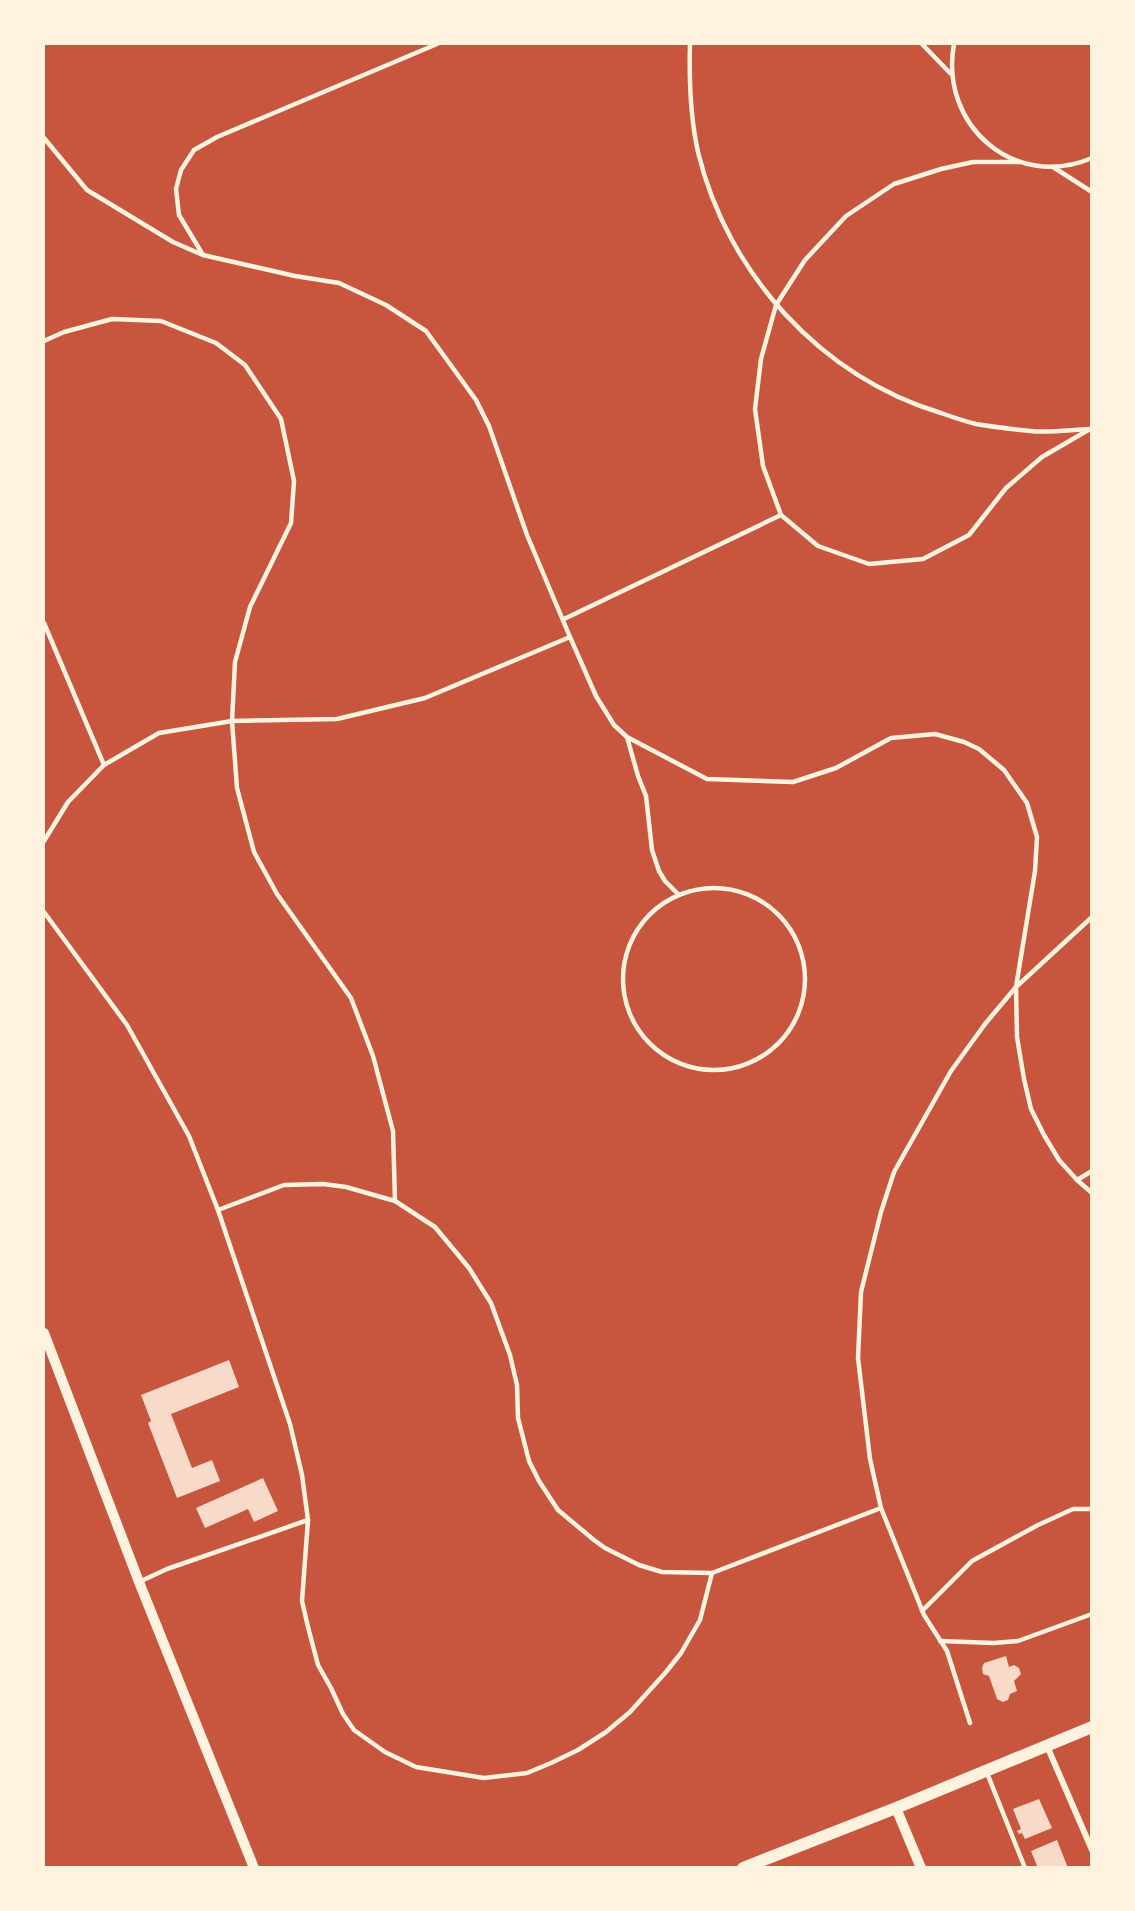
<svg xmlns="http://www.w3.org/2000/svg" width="1135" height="1911" viewBox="0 0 1135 1911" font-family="'Exo 2',sans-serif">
	<rect width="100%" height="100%" fill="#c8553d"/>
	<g fill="#f7dbc8">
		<path d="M229 1360 239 1387 171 1414 192 1468 212 1460 220 1481 177 1498 148 1423 151 1421 141 1395Z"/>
		<path d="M263 1478 278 1511 254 1522 248 1509 205 1528 196 1508Z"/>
		<path d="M1006 1656 1009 1667 1014 1665 1019 1668 1021 1674 1014 1681 1017 1691 1010 1694 1008 1700 1003 1702 997 1699 989 1676 983 1674 982 1668 984 1663Z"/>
		<path d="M1039 1799 1052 1828 1025 1839 1022 1833 1019 1834 1017 1831 1021 1829 1013 1809Z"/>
		<path d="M1057 1840 1068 1868H1038L1031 1851Z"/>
	</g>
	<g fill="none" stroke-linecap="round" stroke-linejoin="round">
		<g stroke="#fff3e0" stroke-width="4.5">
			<path d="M690 44C689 80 690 116 698 152 727 273 821 377 941 413 952 417 964 421 976 424 993 427 1012 429 1030 431 1049 433 1069 430 1089 429"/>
			<path d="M922 44 951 74"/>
			<path d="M954 44C939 125 1014 191 1092 158"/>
			<path d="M44 138 87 190 173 242 203 255 295 276 339 283 386 305 426 331 476 400 489 426 527 535 570 637 596 696 614 725 627 737 707 779 793 782 836 768 891 738 935 734 964 742 979 749 1004 770 1027 803 1037 837 1035 871 1016 987 1017 1037 1024 1079 1031 1109 1044 1135 1059 1160 1077 1180 1092 1193"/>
			<path d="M1020 162H973L941 169 894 184 846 216 805 260 776 305 761 359 755 409 763 466 781 515 818 546 869 564 923 559 969 535 1006 488 1042 457 1090 429"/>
			<path d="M1053 167 1092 192"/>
			<path d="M203 255 179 215 176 189 181 170 194 150 217 137 437 44"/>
			<path d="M44 341 64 332 112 319 161 321 216 343 245 365 281 419 294 481 291 523 250 607 235 662 232 721 237 788 254 852 277 894 351 998 373 1056 393 1131 395 1201"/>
			<path d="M564 619 781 515"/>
			<path d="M44 623 104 765"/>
			<path d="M627 737 638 776 646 796 652 850 659 871 665 881 678 894"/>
			<path d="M44 841 68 802 104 765 159 733 232 721 337 719 425 698 570 637"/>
			<circle cx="714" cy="979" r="91"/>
			<path d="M44 912 127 1025 189 1136 218 1210 290 1424 302 1475 308 1520 302 1601 308 1627 318 1665 331 1688 343 1714 354 1730 385 1752 416 1767 484 1778 527 1773 551 1763 578 1750 606 1732 630 1712 666 1672 681 1653 700 1620 712 1573"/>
			<path d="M1077 1180 1092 1171"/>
			<path d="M218 1210 284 1185 323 1184 346 1187 395 1201 435 1227 469 1268 491 1303 510 1355 517 1385 518 1418 529 1461 539 1481 558 1510 594 1540 605 1548 639 1565 662 1572 712 1573 881 1508"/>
			<path d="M139 1582 167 1569 308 1520"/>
			<path d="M922 1611 972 1561 1038 1525 1073 1509H1092"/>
			<path d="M940 1641 994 1643 1018 1641 1092 1614"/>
			<path d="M970 1723 947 1651 924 1615 881 1508 870 1459 858 1358 861 1292 881 1212 894 1172 951 1071 985 1024 1016 987 1092 917"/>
			<path d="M987 1773 1025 1868"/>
		</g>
		<path stroke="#fff3e0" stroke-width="6" d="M1047 1746 1092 1850"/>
		<g stroke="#fff3e0" stroke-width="10">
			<path d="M44 1333 139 1582 254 1868"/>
			<path d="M896 1808 921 1868"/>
		</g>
		<path stroke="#fff3e0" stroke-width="12" d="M743 1868 896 1808 1092 1727"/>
	</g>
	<rect width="1135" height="1911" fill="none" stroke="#fff3e0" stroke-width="90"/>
</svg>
